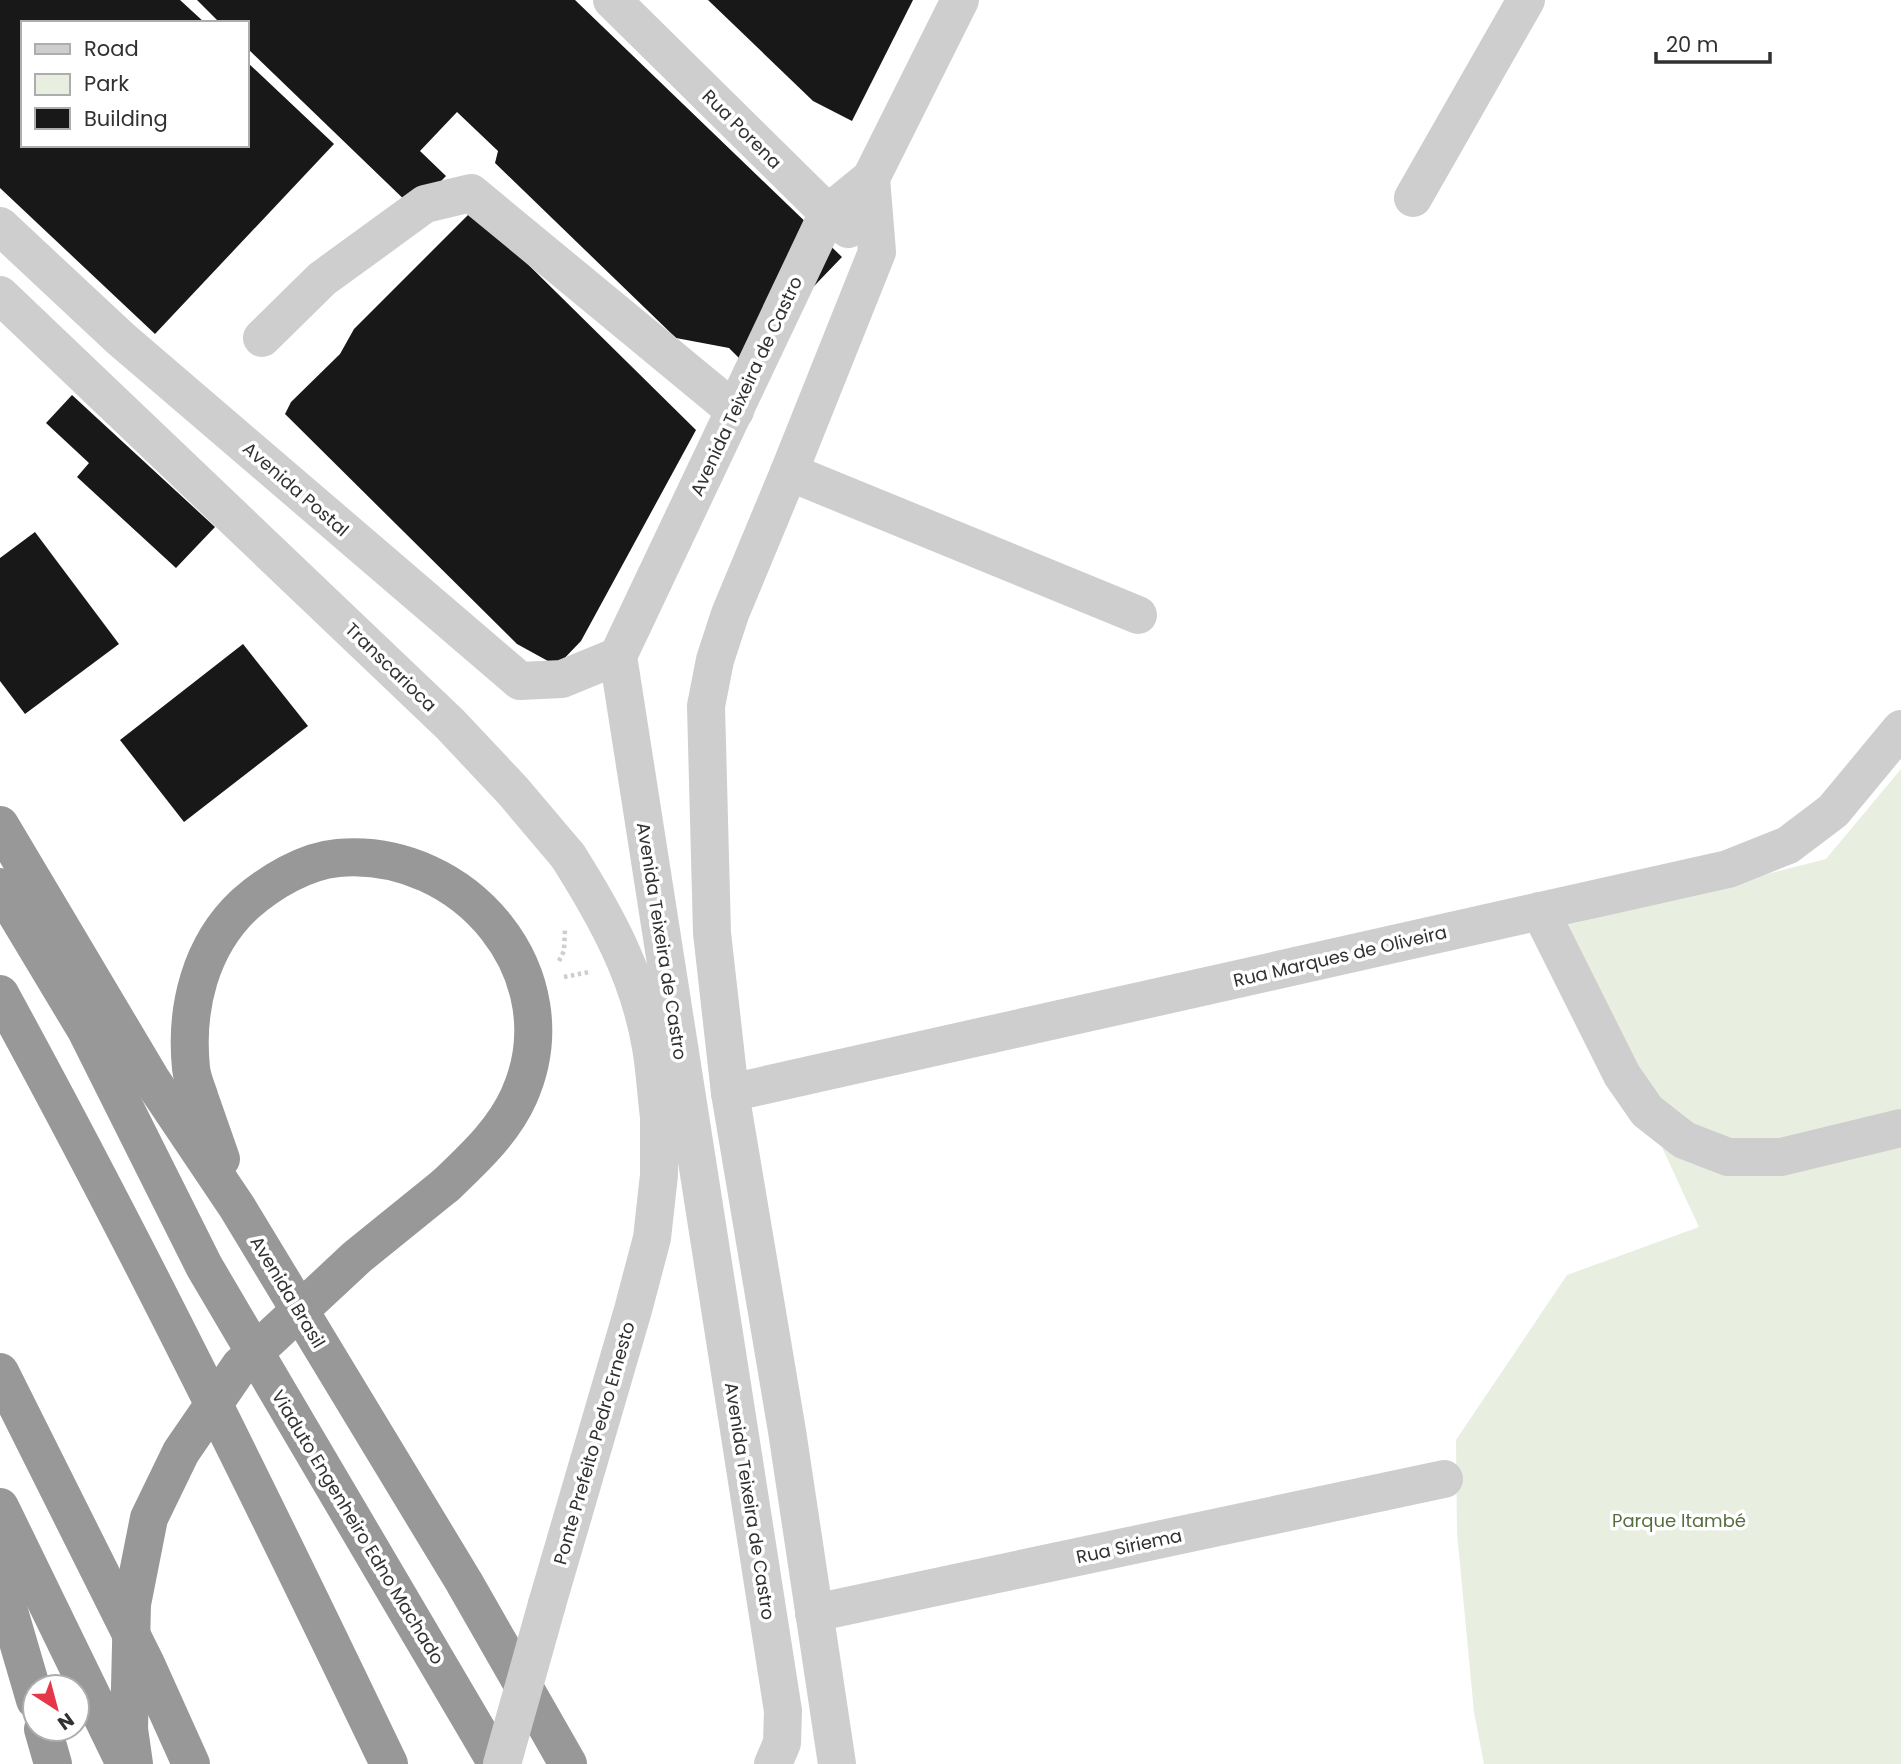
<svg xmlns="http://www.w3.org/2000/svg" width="1901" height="1764" viewBox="0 0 1901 1764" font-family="Poppins,sans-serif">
	<rect width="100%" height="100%" fill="#fff"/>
	<path fill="#e8eee0" d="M1901 769V1764H1484L1474 1712 1457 1533 1456 1440 1567 1275 1699 1227 1560 927 1826 859Z"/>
	<g fill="#181818">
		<path d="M0 0H180L205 23H23V145H247V62L334 144 155 334 0 188Z"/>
		<path d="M197 0H575L842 257 742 361 729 348 676 338 495 163 498 151 457 112 420 151 446 176 414 209 247 48V23H220Z"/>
		<path d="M708 0H913L852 121 813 101Z"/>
		<path d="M470 213 486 223 696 430 581 641 557 666 517 644 285 414 291 402 340 354 354 329Z"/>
		<path d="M72 395 215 527 176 568 77 477 89 463 46 423Z"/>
		<path d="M35 532 119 644 25 714 0 681V558Z"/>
		<path d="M243 644 308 726 184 822 120 740Z"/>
	</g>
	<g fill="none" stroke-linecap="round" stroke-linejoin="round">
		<g stroke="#cecece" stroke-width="4.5" stroke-dasharray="3.5 3.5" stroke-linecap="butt">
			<path d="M559 961 564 951 565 929"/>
			<path d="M564 977 589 972"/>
		</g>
		<g stroke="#cecece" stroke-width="38">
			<path d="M612 0 828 213 848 229"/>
			<path d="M1413 198 1526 0"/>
			<path d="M0 226 121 339 520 681 562 679 618 656"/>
			<path d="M0 295 450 724 513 791 568 856"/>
			<path d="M262 338 322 279 425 204 471 193 735 411"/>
			<path d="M789 472 1138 615"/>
			<path d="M1540 911 1622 1075 1647 1111 1684 1140 1728 1157H1781L1901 1128"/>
			<path d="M730 1093 1728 869 1788 845 1833 811 1901 729"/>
			<path d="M547 1604 633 1310 652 1238 659 1175V1117"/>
			<path d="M814 1613 1444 1479"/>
			<path d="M773 1764 782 1743 783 1711 618 656 828 213 871 178 960 0"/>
			<path d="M837 1764 787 1431 730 1093 712 933 706 706 715 660 730 614 789 472 877 252 871 178"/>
		</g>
		<g stroke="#989898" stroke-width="38">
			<path d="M0 825 151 1079 237 1207 464 1582 568 1764"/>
			<path d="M0 887 86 1030 204 1266 497 1764"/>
			<path d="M0 994C138 1246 265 1505 389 1764"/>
			<path d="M221 1159C214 1139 207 1119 200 1099 197 1089 192 1079 191 1068 185 1008 200 946 245 904 270 882 305 861 338 858 465 847 573 975 519 1096 503 1132 473 1159 446 1185"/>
			<path d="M0 1372 146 1664 191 1764"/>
			<path d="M0 1507 125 1764"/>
			<path d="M0 1561 9 1611 35 1700"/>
			<path d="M43 1729 53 1764"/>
		</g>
		<g stroke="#cecece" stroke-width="38">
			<path d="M568 856C606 916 639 976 651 1047 655 1070 656 1094 659 1117"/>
			<path d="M502 1764 547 1604"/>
		</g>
		<path stroke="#989898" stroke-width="38" d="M134 1764 129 1729 132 1604 149 1518 181 1452 240 1366 357 1257 446 1185"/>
	</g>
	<g text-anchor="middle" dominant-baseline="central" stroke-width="7" stroke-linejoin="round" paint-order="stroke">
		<g font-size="18" fill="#313131" stroke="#fff">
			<text transform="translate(742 129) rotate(45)">Rua Porena</text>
			<text transform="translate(746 386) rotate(-65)">Avenida Teixeira de Castro</text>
			<text transform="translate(296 489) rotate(41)">Avenida Postal</text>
			<text transform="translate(391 667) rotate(44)">Transcarioca</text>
			<text transform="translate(662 941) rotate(81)">Avenida Teixeira de Castro</text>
			<text transform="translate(1340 956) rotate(-13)">Rua Marques de Oliveira</text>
			<text transform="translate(288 1292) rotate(59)">Avenida Brasil</text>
			<text transform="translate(594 1443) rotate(-74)">Ponte Prefeito Pedro Ernesto</text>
			<text transform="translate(750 1501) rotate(81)">Avenida Teixeira de Castro</text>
			<text transform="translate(358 1527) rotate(59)">Viaduto Engenheiro Edno Machado</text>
			<text transform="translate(1129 1546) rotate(-12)">Rua Siriema</text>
		</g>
		<g font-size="18" fill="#566d3e" stroke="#fff">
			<text x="1679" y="1520">Parque Itambé</text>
		</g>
	</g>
	<rect x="21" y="21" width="228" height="126" fill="#ffffff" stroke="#adadad" stroke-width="2"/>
	<rect x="35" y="44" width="35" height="10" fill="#cecece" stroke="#adadad" stroke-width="2"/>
	<text x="84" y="56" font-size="21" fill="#313131">Road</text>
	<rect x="35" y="74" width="35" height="21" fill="#e8eee0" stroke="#adadad" stroke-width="2"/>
	<text x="84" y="91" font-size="21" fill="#313131">Park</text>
	<rect x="35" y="108" width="35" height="21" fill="#181818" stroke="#adadad" stroke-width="2"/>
	<text x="84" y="126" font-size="21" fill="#313131">Building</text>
	<g transform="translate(56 1708) rotate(144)"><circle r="33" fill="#ffffff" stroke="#adadad" stroke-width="2"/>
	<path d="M0-5L12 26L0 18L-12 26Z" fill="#e4384a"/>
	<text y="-10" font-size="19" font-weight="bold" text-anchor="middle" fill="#313131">N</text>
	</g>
	<path d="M1656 52v10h114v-10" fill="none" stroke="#313131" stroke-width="3.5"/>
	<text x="1666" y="52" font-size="21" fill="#313131" stroke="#ffffff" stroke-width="5" paint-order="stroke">20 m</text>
</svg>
